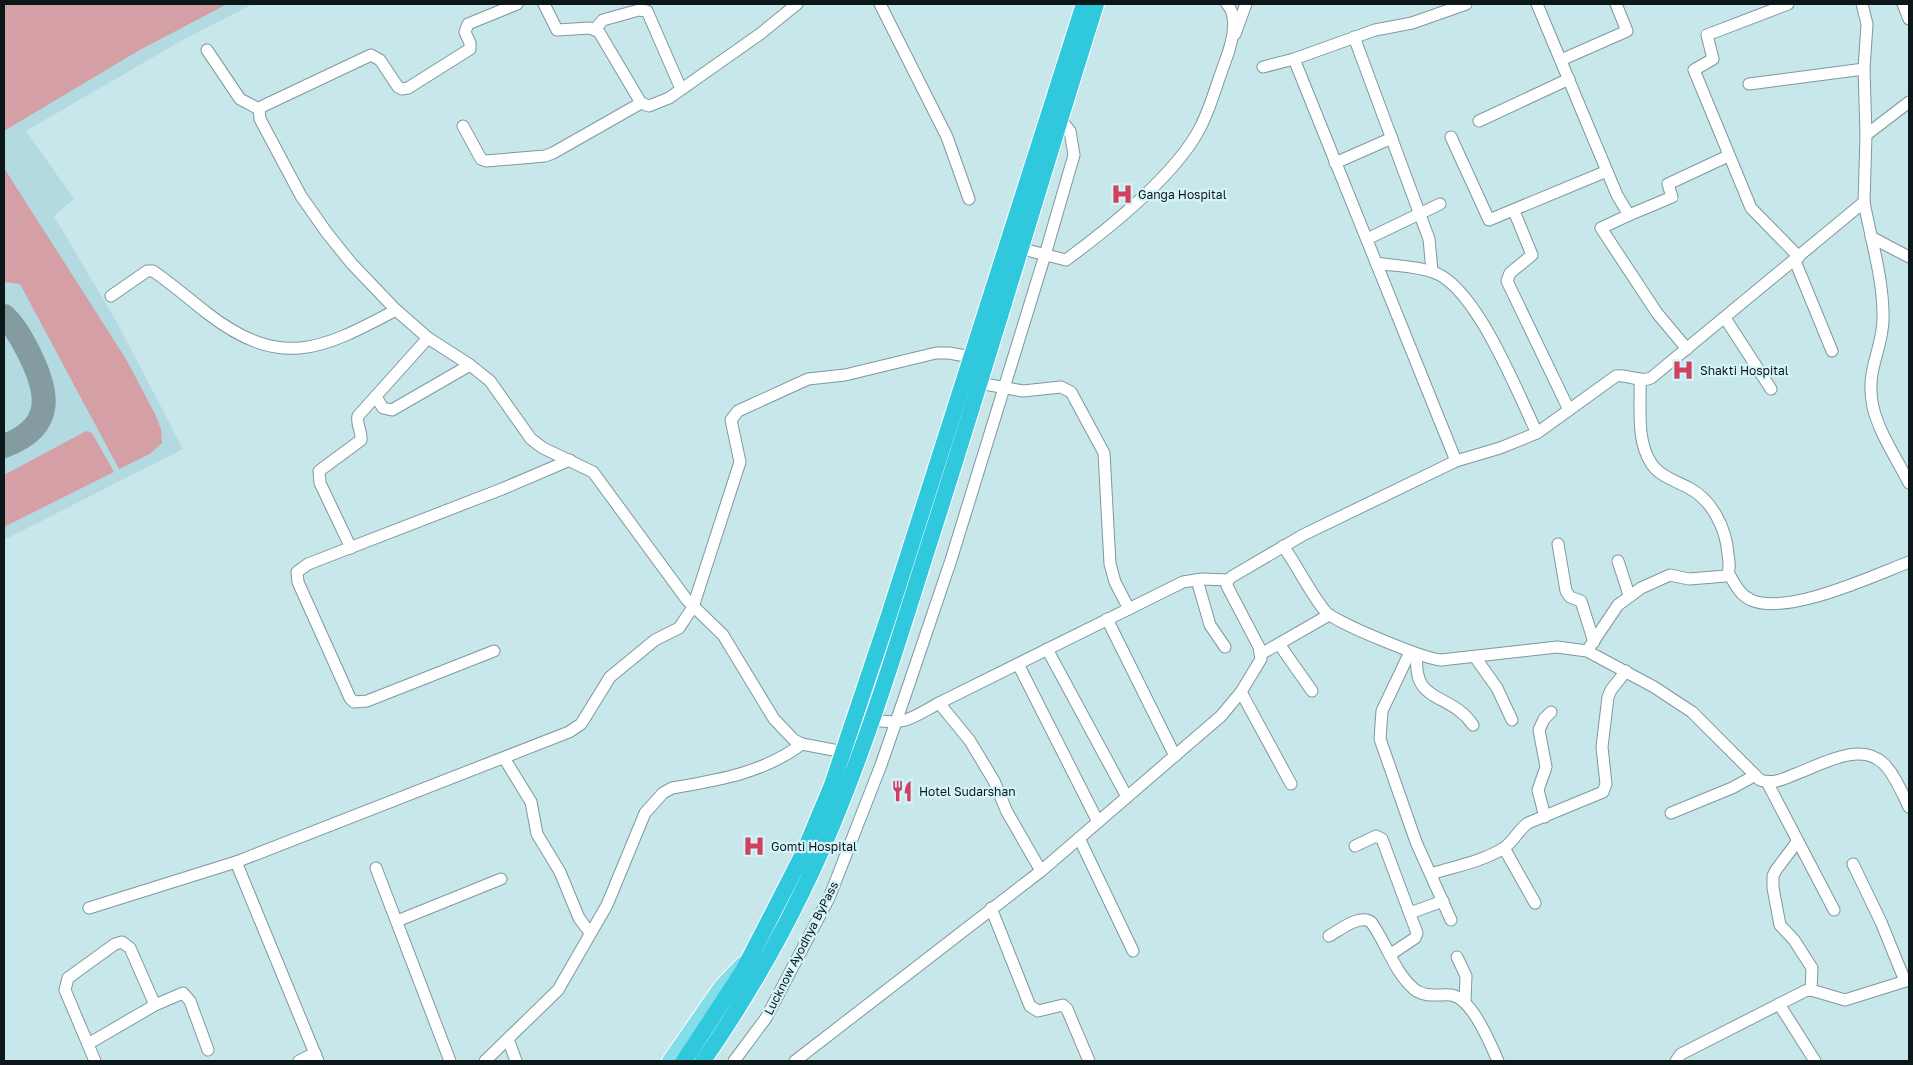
<svg xmlns="http://www.w3.org/2000/svg" width="1913" height="1065" viewBox="0 0 1913 1065" font-family="'Golos Text',sans-serif">
	<rect width="100%" height="100%" fill="#c8e7eb"/>
	<path fill="#b3dae1" d="M4 4H253L186 38 26 131 74 199 54 216 115 319 183 449 4 540Z"/>
	<g fill="#d5a0a5">
		<path d="M4 4H227L138 51 4 131Z"/>
		<path d="M4 168 126 359 155 414 161 429 162 443 150 454 119 469 20 284 4 282Z"/>
		<path d="M86 431 92 433 114 472 4 527V475Z"/>
	</g>
	<g fill="none" stroke-linecap="round" stroke-linejoin="round">
		<path stroke="#849c9f" stroke-width="24" d="M4 316C15 326 21 338 28 351 49 392 56 427 4 446"/>
		<g stroke="#7d999e" stroke-width="13">
			<g id="minor">
				<path d="M517 4 468 24 465 32 470 43V49L408 88 402 89 398 87 380 60 371 55 263 106 259 109 260 119 301 196 327 233 352 264 396 310 428 338 470 365 490 381 531 439 543 448 593 472 687 600 723 635 774 719 794 740 802 744 849 753"/>
				<path d="M544 4 557 30 590 28 599 32 641 103 649 106 669 98 760 34 797 4"/>
				<path d="M880 4 947 137 969 199"/>
				<path d="M1537 4 1617 195 1629 215 1601 228 1657 313 1687 349"/>
				<path d="M1788 4 1707 35 1713 59 1694 70 1751 208 1799 257"/>
				<path d="M1862 4 1867 24 1864 69 1866 135"/>
				<path d="M1903 4 1909 19"/>
				<path d="M595 29 603 20 639 10 647 11 681 89"/>
				<path d="M1235 34 1246 4"/>
				<path d="M1354 37 1429 239 1432 271"/>
				<path d="M207 50 240 99 259 109"/>
				<path d="M1294 59 1456 461"/>
				<path d="M1561 60 1627 31 1616 4"/>
				<path d="M1263 67 1294 59 1375 30 1412 23 1466 4"/>
				<path d="M1749 84 1864 69"/>
				<path d="M1479 121 1569 79"/>
				<path d="M463 126 481 159 486 161 545 156 553 153 641 103"/>
				<path d="M1451 137 1489 220 1607 171"/>
				<path d="M1335 163 1392 138"/>
				<path d="M1864 202C1871 240 1884 281 1883 320 1882 352 1865 370 1873 407 1879 433 1897 459 1909 483"/>
				<path d="M1514 211 1532 255 1510 273 1507 281 1569 410"/>
				<path d="M1629 215 1672 197 1668 184 1728 156"/>
				<path d="M1871 237 1909 257"/>
				<path d="M1367 239 1440 204"/>
				<path d="M1019 248 1066 260C1108 229 1178 173 1201 126 1211 106 1217 83 1225 62 1231 46 1240 18 1227 4"/>
				<path d="M1795 261 1832 351"/>
				<path d="M1376 263C1394 266 1416 266 1433 272 1476 286 1517 392 1537 433"/>
				<path d="M111 296 147 271H153C172 284 189 299 207 313 281 370 321 350 396 310"/>
				<path d="M1725 318 1771 389"/>
				<path d="M979 383 1023 391 1061 387 1071 392 1104 453 1110 564 1115 582 1129 609"/>
				<path d="M376 397 383 408 392 410 470 365"/>
				<path d="M1558 544 1566 591 1570 597 1581 601 1594 642"/>
				<path d="M1283 546C1298 567 1309 591 1325 611 1333 622 1425 659 1441 660L1557 647 1587 651 1654 687 1692 712 1760 780C1772 784 1782 780 1793 775 1819 766 1860 740 1884 764 1895 775 1902 793 1909 807"/>
				<path d="M351 548 320 483 319 471 361 440C362 431 356 425 358 416L428 338"/>
				<path d="M1618 561 1629 595"/>
				<path d="M1729 574C1735 584 1739 594 1751 600 1787 616 1873 576 1909 562"/>
				<path d="M1197 580 1210 625 1225 647"/>
				<path d="M1107 619 1175 756"/>
				<path d="M1279 644 1312 691"/>
				<path d="M1047 649 1127 797"/>
				<path d="M494 651 367 701 354 702 350 698 298 582 297 572 308 564 502 489 570 460"/>
				<path d="M1587 651 1618 605 1641 588 1670 575 1689 579 1726 576C1731 570 1729 561 1728 554 1726 528 1712 500 1689 488 1676 481 1659 476 1651 463 1636 440 1641 407 1640 381"/>
				<path d="M1410 652 1382 711 1380 739 1416 842 1451 920"/>
				<path d="M1261 654 1329 615"/>
				<path d="M1417 655C1412 705 1450 691 1473 725"/>
				<path d="M1475 657 1497 688 1512 720"/>
				<path d="M1018 664 1098 822"/>
				<path d="M1241 692 1291 784"/>
				<path d="M939 703 970 741 994 781 1007 812 1041 871"/>
				<path d="M873 720C906 725 910 719 939 703L1183 582 1202 579 1228 580"/>
				<path d="M504 758 531 802 537 834 560 872 579 918 590 933"/>
				<path d="M1767 782 1834 910"/>
				<path d="M1671 813 1732 788 1754 776"/>
				<path d="M1545 817 1538 790 1546 767 1539 730 1544 719 1551 712"/>
				<path d="M1079 838 1133 951"/>
				<path d="M1797 842 1776 870 1773 876V888L1780 925 1794 940 1812 968 1811 990"/>
				<path d="M1355 846 1376 836 1382 839 1417 933 1415 938 1391 954"/>
				<path d="M1504 848 1535 903"/>
				<path d="M236 862 318 1061"/>
				<path d="M1853 864 1881 922 1905 981"/>
				<path d="M376 868 450 1061"/>
				<path d="M1431 874C1456 866 1481 862 1504 848 1514 841 1518 830 1528 823L1603 792 1606 784 1602 747 1608 697 1611 690 1626 671"/>
				<path d="M89 908 236 862 569 732 581 724 610 677 655 640 679 628 693 607 740 462 731 420 738 411 808 379 845 375 936 353H949L971 357"/>
				<path d="M991 908 1030 1006 1038 1011 1063 1005 1067 1009 1089 1061"/>
				<path d="M1410 913 1443 901"/>
				<path d="M397 921 501 879"/>
				<path d="M1329 936C1340 930 1359 914 1371 922 1386 942 1394 972 1414 989 1425 998 1438 994 1451 995 1472 998 1490 1043 1498 1061"/>
				<path d="M1457 957 1466 976 1465 1001"/>
				<path d="M1779 1004 1815 1061"/>
				<path d="M508 1039 516 1061"/>
				<path d="M88 1044 155 1005 183 993 190 1001 208 1050"/>
				<path d="M95 1061 65 990 68 978 115 944 122 942 130 948 155 1005"/>
				<path d="M299 1061 315 1053"/>
				<path d="M485 1061 558 990 607 905 645 813 663 793 672 788C719 780 763 773 802 744"/>
				<path d="M734 1061 766 1018 829 898 881 765 908 687 951 560 1045 255 1074 155 1070 131 1060 119"/>
				<path d="M795 1061 1041 871 1221 716 1241 692 1261 659 1259 647 1227 586 1228 580 1233 576 1303 535 1456 461 1500 448 1537 433 1616 376C1629 374 1638 383 1651 378L1864 202 1866 135 1909 102"/>
				<path d="M1676 1061 1681 1054 1805 991 1811 990 1845 1000 1909 980"/>
			</g>
		</g>
		<g stroke="#fff" stroke-width="16">
			<path id="major" d="M669 1061 721 986 742 964"/>
		</g>
		<g stroke="#fff" stroke-width="18">
			<g id="highway">
				<path d="M684 1061 743 971 803 854 832 785 889 615 1084 4"/>
				<path d="M703 1061C759 980 806 893 842 801 875 718 901 632 928 547 986 367 1039 185 1096 4"/>
			</g>
		</g>
		<use href="#minor" stroke="#fff" stroke-width="11"/>
		<use href="#major" stroke="#83deea" stroke-width="14"/>
		<use href="#highway" stroke="#30c8dc" stroke-width="16"/>
	</g>
	<defs>
		<g id="hospital-bare" transform="scale(1.725)"><path d="M-5-5h3v3.5h4V-5h3V5h-3V1.5h-4V5h-3Z" fill="#d0405f" stroke="#d5f4f9" stroke-width="2.5" paint-order="stroke"/></g>
		<g id="restaurant-bare" transform="scale(1.725)"><path d="M-5-6h1v4h1v-4h1v4h1v-4h1v5L-1.5 .5V6h-2V.5L-5-1ZM5-6V6H3V1.5H1.5Q1.5-4 5-6Z" fill="#d0405f" stroke="#d5f4f9" stroke-width="2.5" paint-order="stroke"/></g>
	</defs>
	<g fill-rule="evenodd">
		<use href="#hospital-bare" x="1122" y="194"/>
		<use href="#hospital-bare" x="1683" y="370"/>
		<use href="#restaurant-bare" x="902" y="791"/>
		<use href="#hospital-bare" x="754" y="846"/>
	</g>
	<g text-anchor="middle" dominant-baseline="central" stroke-width="4.5" stroke-linejoin="round" paint-order="stroke">
		<g font-size="12" fill="#0c1719" stroke="#d5f4f9" text-anchor="start">
			<text x="1138" y="194">Ganga Hospital</text>
			<text x="1700" y="370">Shakti Hospital</text>
			<text x="919" y="791">Hotel Sudarshan</text>
			<text x="771" y="846">Gomti Hospital</text>
		</g>
		<g font-size="12" fill="#0c1719" stroke="#d5f4f9">
			<text transform="translate(801 948) rotate(-63)">Lucknow Ayodhya ByPass</text>
		</g>
	</g>
	<rect width="1913" height="1065" fill="none" stroke="#0c1719" stroke-width="10"/>
</svg>
